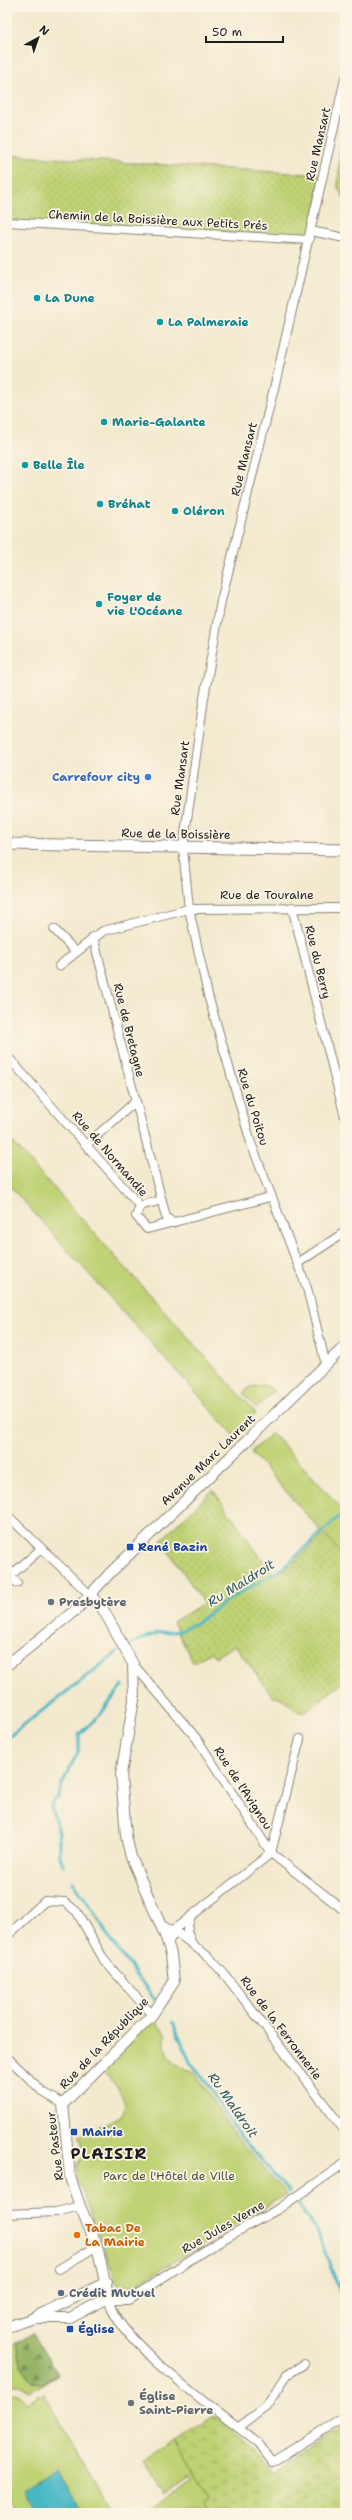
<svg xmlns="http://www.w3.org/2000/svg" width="352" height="2520" viewBox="0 0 352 2520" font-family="'Shantell Sans',sans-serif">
	<defs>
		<pattern id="forest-firs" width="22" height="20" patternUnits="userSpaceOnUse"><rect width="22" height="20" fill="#97b466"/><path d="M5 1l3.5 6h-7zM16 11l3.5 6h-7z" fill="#7a9253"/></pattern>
		<pattern id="wetland-marsh" width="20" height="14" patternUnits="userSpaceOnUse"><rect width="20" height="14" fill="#bfd275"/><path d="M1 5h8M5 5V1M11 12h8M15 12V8" fill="none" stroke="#a4b465"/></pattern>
		<pattern id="garden-dots" width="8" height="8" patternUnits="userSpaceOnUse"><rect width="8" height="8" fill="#bfd275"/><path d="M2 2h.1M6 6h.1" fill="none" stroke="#a4b465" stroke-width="1.8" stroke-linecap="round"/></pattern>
	</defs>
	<rect width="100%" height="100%" fill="#fcf5e5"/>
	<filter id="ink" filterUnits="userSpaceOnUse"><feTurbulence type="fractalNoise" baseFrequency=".025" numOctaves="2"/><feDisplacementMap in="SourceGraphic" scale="8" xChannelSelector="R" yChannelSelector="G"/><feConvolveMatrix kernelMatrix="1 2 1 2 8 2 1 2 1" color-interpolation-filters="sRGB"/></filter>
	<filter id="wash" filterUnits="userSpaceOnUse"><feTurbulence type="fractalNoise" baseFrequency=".012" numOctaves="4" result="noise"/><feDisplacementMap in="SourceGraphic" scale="16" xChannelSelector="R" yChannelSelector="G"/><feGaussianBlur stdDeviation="0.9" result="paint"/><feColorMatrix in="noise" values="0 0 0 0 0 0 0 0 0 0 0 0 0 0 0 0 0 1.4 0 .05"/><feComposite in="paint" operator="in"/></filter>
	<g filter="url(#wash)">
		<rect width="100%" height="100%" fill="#f3e9ce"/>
		<g fill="#bfd275" stroke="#6e7748">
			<path d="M345 144V199L338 188 340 146Z"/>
			<path d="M7 1136 256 1413 234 1435 7 1183Z"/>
			<path d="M265 1385 274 1391 256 1408 243 1393 250 1387Z"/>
			<path d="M272 1433 345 1512V1558L251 1452Z"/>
			<path d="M153 2018 166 2035C160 2056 178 2067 195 2072L232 2132 286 2194 127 2290 119 2288 76 2176 78 2165 85 2152 79 2136 121 2116 125 2103 117 2087 102 2070Z"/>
			<path d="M17 2343 21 2365 33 2382 41 2383 58 2374 30 2392 19 2384 7 2383V2351Z"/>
			<path d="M7 2391 20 2395 28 2403 44 2393 111 2513H18L7 2493Z"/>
			<path d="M174 2442 210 2501 203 2506 207 2513H141L193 2482 191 2479 164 2494 145 2461Z"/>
		</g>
		<path fill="url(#forest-firs)" stroke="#5a6841" d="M33 2333 58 2373 41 2383 33 2382 21 2365 17 2343Z"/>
		<path fill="url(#wetland-marsh)" stroke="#6e7748" d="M214 2416 255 2446 272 2470 345 2425V2513H207L203 2506 209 2501 174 2442Z"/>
		<g fill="url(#garden-dots)" stroke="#6e7748">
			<path d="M7 155 324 175 309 240 7 222Z"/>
			<path d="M213 1490 274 1576 287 1568 324 1534 345 1558V1681L303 1713C289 1709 290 1699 273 1697L235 1645 215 1657 211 1652 193 1663 173 1622 204 1603 161 1540Z"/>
		</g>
		<path fill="#4ab8c5" stroke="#336a70" d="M57 2470 81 2513H38L25 2490Z"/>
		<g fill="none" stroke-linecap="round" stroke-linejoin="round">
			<g stroke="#4ab8c5" stroke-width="3">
				<path d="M130 1644 157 1633 179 1631 196 1623 225 1602 283 1568 345 1511"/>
				<path d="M7 1738 119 1651"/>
				<path d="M63 1865 59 1853V1832L51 1807 53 1801 59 1796 62 1784 79 1750V1734L100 1715 122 1686"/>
				<path d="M73 1882 99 1919 107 1935 155 2000"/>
				<path d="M173 2022 190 2062 203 2077 235 2130 289 2192"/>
				<path d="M298 2204 317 2231 345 2305"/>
			</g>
		</g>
	</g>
	<g filter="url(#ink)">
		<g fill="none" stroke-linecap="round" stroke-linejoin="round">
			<g stroke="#888275" stroke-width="10">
				<g id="minor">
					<path d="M7 222 309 240"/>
					<path d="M311 231 345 238"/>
					<path d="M292 907 345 1117"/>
					<path d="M54 929 76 952"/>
					<path d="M93 937 166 1217 173 1223"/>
					<path d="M59 966 103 931 189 909 345 908"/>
					<path d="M7 1056 140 1206 136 1216 147 1229 270 1197"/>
					<path d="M86 1145 135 1102"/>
					<path d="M140 1206 162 1200"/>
					<path d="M298 1263 345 1232"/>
					<path d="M326 1365 307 1288 251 1143 208 995 189 909 183 848 204 698 221 601 276 380 345 79"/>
					<path d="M7 1515 90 1595"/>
					<path d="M17 1583 10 1576 41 1549"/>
					<path d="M133 1664 197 1739 271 1853 345 1911"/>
					<path d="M271 1853 300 1739"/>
					<path d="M190 1918 187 1930 192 1944"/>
					<path d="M162 1925 170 1930 176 1928 271 1853"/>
					<path d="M7 1936 45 1901 65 1902 77 1912 104 1960 152 2015"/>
					<path d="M168 1943 172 1936 179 1934 210 1958 225 1975 345 2131"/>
					<path d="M7 2057 43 2092 63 2104"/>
					<path d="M345 2163 280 2208 218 2242 128 2300H109C114 2339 224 2416 258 2443L272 2462 345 2417"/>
					<path d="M7 2214 56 2212 80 2206"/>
					<path d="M59 2269 97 2246"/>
					<path d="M239 2427 266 2407 287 2375 304 2364"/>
				</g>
			</g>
			<g stroke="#888275" stroke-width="12">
				<g id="tertiary">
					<path d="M7 1665 78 1608 110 1573 345 1346"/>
					<path d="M35 2317 107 2282"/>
					<path d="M7 2327 34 2318H70L104 2300H109L97 2246 80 2206 70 2177 63 2104 152 2015 174 1982 171 1954 165 1935 131 1857 126 1836 121 1774 134 1700 133 1664 103 1609 90 1595"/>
				</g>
			</g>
			<g stroke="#888275" stroke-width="13">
				<path id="secondary" d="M7 844 345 850"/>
			</g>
			<use href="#minor" stroke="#fff" stroke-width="8"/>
			<use href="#tertiary" stroke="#fff" stroke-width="10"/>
			<use href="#secondary" stroke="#fff" stroke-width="11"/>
		</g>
	</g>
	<g fill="#0f9aa8" stroke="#fcf5e5" stroke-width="1.5">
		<circle cx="37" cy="298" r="4"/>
		<circle cx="160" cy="322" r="4"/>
		<circle cx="104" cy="422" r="4"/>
		<circle cx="25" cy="465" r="4"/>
		<circle cx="100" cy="504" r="4"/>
		<circle cx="175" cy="511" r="4"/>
		<circle cx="99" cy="604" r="4"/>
	</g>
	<circle fill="#3f7fe0" stroke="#fcf5e5" stroke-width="1.5" cx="148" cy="777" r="4"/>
	<g fill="#1a4fb4" stroke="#fcf5e5" stroke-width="1.5">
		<rect x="126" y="1543" width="8" height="8" rx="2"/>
		<rect x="70" y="2128" width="8" height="8" rx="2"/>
		<rect x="66" y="2325" width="8" height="8" rx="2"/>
	</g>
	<g fill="#6b7280" stroke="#fcf5e5" stroke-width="1.5">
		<circle cx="51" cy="1602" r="4"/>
		<circle cx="131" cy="2403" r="4"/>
	</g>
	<circle fill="#e8710a" stroke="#fcf5e5" stroke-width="1.5" cx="77" cy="2235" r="4"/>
	<circle fill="#5c6f8a" stroke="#fcf5e5" stroke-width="1.5" cx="61" cy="2293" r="4"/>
	<g text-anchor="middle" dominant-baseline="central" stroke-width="3.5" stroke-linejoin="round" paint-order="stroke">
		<g font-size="12" fill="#1c1c1c" stroke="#fcf5e5">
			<text transform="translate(318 144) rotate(-77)">Rue Mansart</text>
			<text transform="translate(158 220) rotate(3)">Chemin de la Boissière aux Petits Prés</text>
			<text transform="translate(244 459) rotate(-76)">Rue Mansart</text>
			<text transform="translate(180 778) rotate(-82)">Rue Mansart</text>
			<text transform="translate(176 834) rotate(1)">Rue de la Boissière</text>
			<text x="267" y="895">Rue de Touraine</text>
			<text transform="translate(318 962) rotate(76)">Rue du Berry</text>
			<text transform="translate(129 1030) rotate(76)">Rue de Bretagne</text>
			<text transform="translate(253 1107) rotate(73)">Rue du Poitou</text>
			<text transform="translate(110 1154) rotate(49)">Rue de Normandie</text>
			<text transform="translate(208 1460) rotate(-44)">Avenue Marc Laurent</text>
			<text transform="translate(243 1788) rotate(57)">Rue de l'Avignou</text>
			<text transform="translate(281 2028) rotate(53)">Rue de la Ferronnerie</text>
			<text transform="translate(104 2043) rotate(-46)">Rue de la République</text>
			<text transform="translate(55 2146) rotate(-97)">Rue Pasteur</text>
			<text transform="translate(223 2227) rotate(-30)">Rue Jules Verne</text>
		</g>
		<g font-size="12" font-weight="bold" fill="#0d838f" stroke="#fcf5e5" text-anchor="start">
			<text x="45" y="298">La Dune</text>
			<text x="168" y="322">La Palmeraie</text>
			<text x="112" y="422">Marie-Galante</text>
			<text x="33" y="465">Belle Île</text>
			<text x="108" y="504">Bréhat</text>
			<text x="183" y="511">Oléron</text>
			<text x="107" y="597">Foyer de<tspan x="107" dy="14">vie L'Océane</tspan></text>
		</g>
		<g font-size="12" font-weight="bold" fill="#366cbe" stroke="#fcf5e5" text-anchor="end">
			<text x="140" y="777">Carrefour city</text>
		</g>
		<g font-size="12" font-weight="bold" fill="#164399" stroke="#fcf5e5" text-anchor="start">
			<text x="138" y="1547">René Bazin</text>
			<text x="82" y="2132">Mairie</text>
			<text x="78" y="2329">Église</text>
		</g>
		<g font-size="12" font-weight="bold" fill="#5b616d" stroke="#fcf5e5" text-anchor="start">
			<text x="59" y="1602">Presbytère</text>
			<text x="139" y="2396">Église<tspan x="139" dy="14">Saint-Pierre</tspan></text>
		</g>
		<g font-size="12" fill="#4d5337" stroke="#fcf5e5">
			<text x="169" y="2176">Parc de l'Hôtel de Ville</text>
		</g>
		<g font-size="12" font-weight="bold" fill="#c56008" stroke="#fcf5e5" text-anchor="start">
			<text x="85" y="2228">Tabac De<tspan x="85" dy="14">La Mairie</tspan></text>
		</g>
		<g font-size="12" font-weight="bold" fill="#4e5e75" stroke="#fcf5e5" text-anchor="start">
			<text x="69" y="2293">Crédit Mutuel</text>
		</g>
		<g font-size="13" font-style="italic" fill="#2e5a60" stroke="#fcf5e5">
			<text transform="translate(241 1583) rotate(-32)">Ru Maldroit</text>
			<text transform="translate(233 2105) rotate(55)">Ru Maldroit</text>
		</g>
		<g font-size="16" font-weight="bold" letter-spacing="1" fill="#1c1c1c" stroke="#fcf5e5">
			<text x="109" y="2153">PLAISIR</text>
		</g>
	</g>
	<rect width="352" height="2520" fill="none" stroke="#fcf5e5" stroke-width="24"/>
	<g transform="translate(38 38) rotate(40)" stroke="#fcf5e5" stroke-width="3" paint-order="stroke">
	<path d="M0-3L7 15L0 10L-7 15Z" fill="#1c1c1c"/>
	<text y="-6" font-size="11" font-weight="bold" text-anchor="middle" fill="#1c1c1c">N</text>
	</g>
	<path d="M206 36v6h77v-6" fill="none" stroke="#1c1c1c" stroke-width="2"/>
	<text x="212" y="36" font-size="12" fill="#1c1c1c" stroke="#fcf5e5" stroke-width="3" paint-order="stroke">50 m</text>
</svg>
